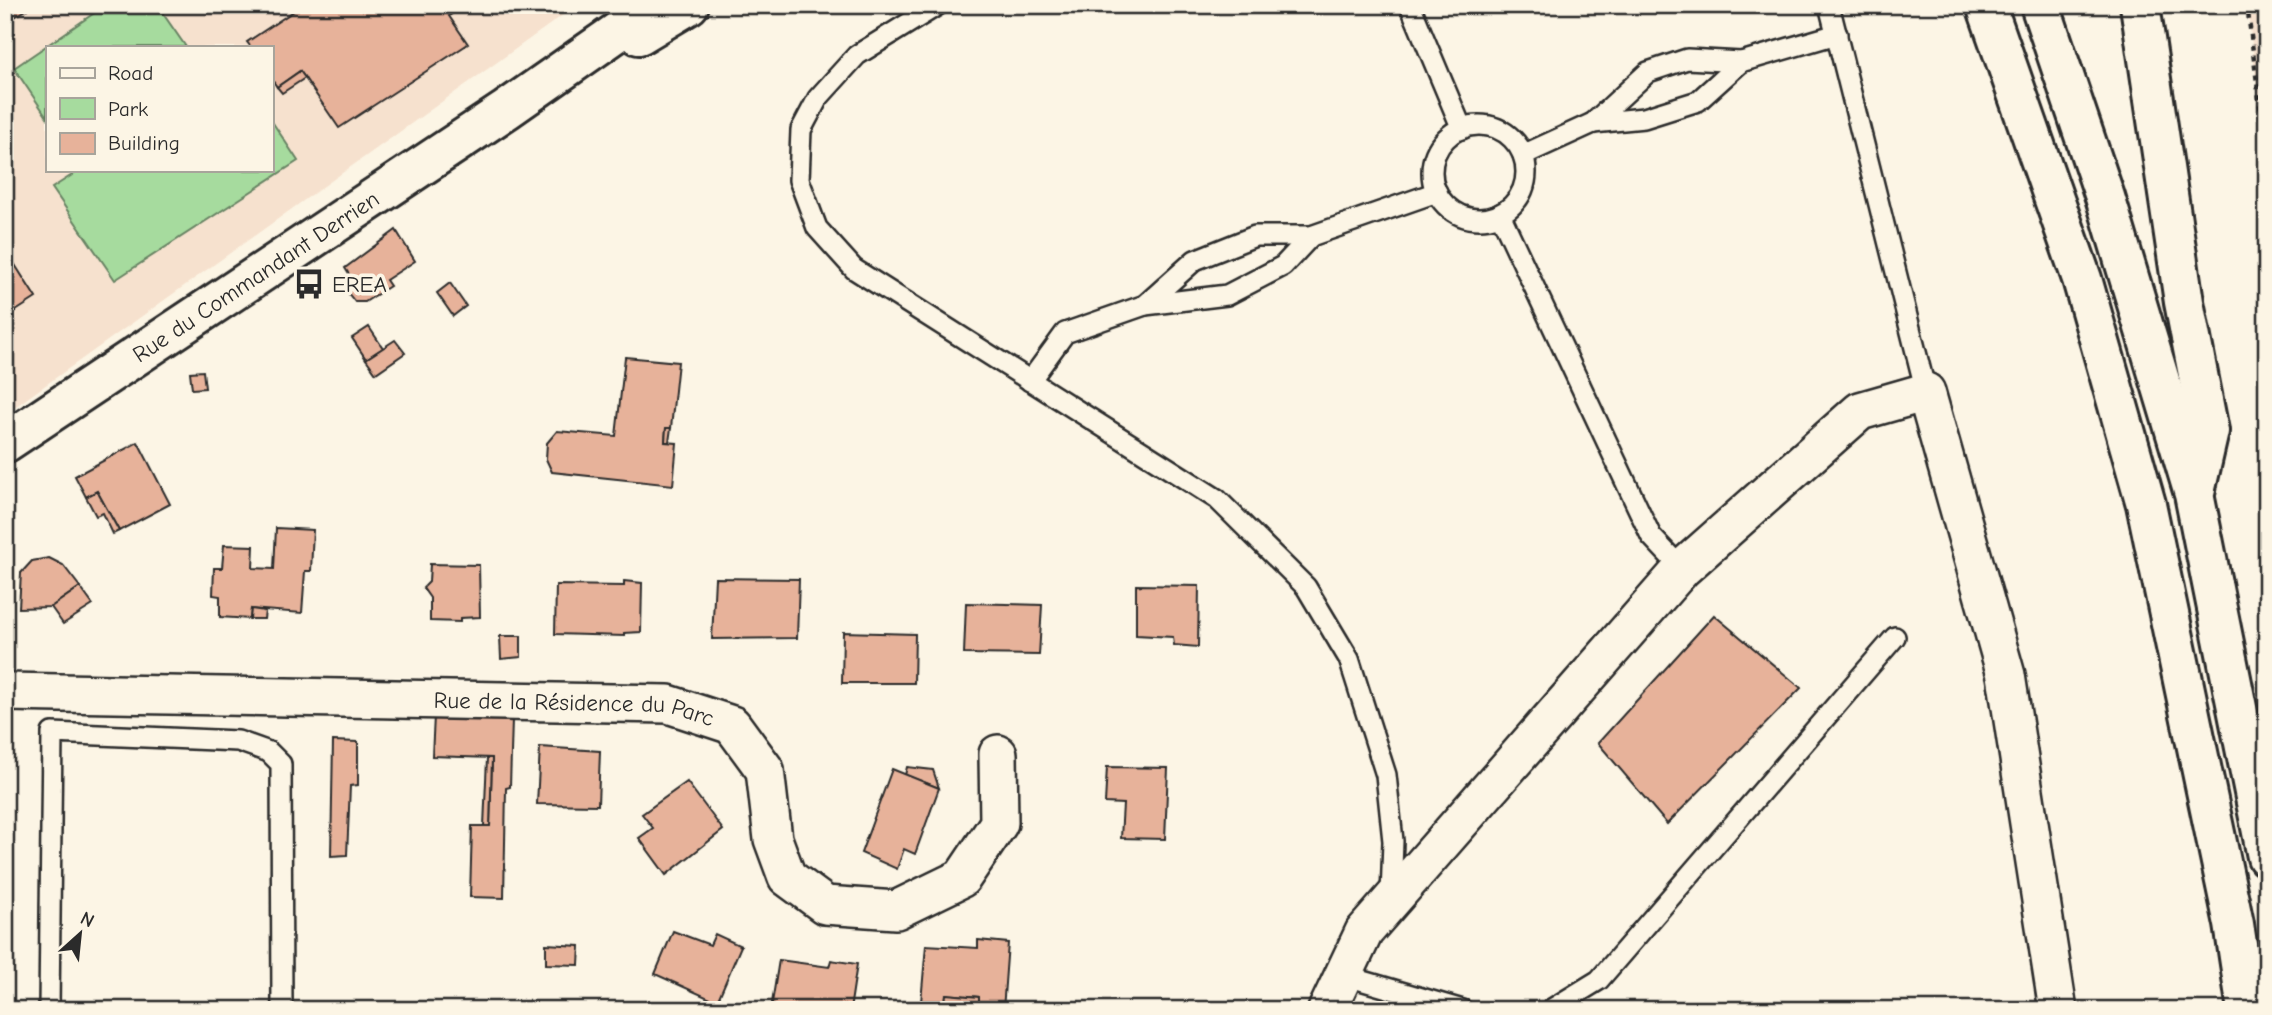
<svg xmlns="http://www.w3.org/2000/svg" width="2272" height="1015" viewBox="0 0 2272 1015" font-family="'Comic Neue',sans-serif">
	<rect width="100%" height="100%" fill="#fcf5e5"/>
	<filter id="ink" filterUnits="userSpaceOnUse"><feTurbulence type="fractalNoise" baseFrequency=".0143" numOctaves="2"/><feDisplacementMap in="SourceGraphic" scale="14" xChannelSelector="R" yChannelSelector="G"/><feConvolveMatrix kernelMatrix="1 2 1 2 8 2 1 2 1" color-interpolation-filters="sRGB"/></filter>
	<g filter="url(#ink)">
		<g fill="#f6e1ce" fill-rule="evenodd">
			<path d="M5 5H577L5 414ZM47 47H271V170H47Z"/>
			<path d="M2247 5H2267V142H2264Z"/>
		</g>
		<g fill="#a6db9e" stroke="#688364" stroke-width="2">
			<path d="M106 5H157L186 47H47V117L14 68Z"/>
			<path d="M271 120 298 161 115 280 52 188 80 170H271Z"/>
		</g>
		<g fill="#e7b29a" stroke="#2b2b2b" stroke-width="2">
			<path d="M5 5H34L5 23Z"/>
			<path d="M303 5H464L449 16 468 44 339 128 300 71 277 87 271 78V47H251L247 42Z"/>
			<path d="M300 71 305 78 282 93 277 87Z"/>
			<path d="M396 230 415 261 386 280 390 286 365 302H355L340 283 350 276 345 268Z"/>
			<path d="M5 249 36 298 5 318Z"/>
			<path d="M450 283 466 306 453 316 437 293Z"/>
			<path d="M369 327 383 348 366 359 352 338Z"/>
			<path d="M395 340 405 353 376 373 366 359Z"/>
			<path d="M625 357 678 362 671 428H666L665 442 677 443 673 485 552 472 546 459 547 443 557 431 616 436Z"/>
			<path d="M203 371 205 388 192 389 190 372Z"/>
			<path d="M666 428H671L669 442H665Z"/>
			<path d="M138 442 170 504 119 531 97 491 86 497 75 476Z"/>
			<path d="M97 491 119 531 113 534 103 513 96 516 86 497Z"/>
			<path d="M276 528 313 530 311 571H305L302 613 251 609 250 619 220 617V596L213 595 214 568H222L224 545 254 546 253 568 274 569Z"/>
			<path d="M49 558 63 565 80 587 51 607 19 608 21 573 32 561Z"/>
			<path d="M430 564 479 565 480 617 460 618V622L430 621V598L423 588 429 582Z"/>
			<path d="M715 578 799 579 797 638 712 639Z"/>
			<path d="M624 581 642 583 641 632 624 633V636L555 634 556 585 624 586Z"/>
			<path d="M1136 585 1199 586 1198 647 1174 645 1173 637 1136 635Z"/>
			<path d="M80 587 93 605 63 624 51 607Z"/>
			<path d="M966 603 1042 605 1039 655 964 654Z"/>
			<path d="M251 609 265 611 264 619H250Z"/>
			<path d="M1714 615 1801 688 1667 824 1598 743Z"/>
			<path d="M843 632 915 634 914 683H842Z"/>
			<path d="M500 636H521V657L501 659Z"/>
			<path d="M434 716 512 719 510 787 506 788 504 898 470 897 472 826H490L492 758 432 756Z"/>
			<path d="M333 741 358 742V785L350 786 347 855 331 856Z"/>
			<path d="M540 747 600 751 598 805 537 804Z"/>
			<path d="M487 758H492L490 826H484Z"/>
			<path d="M907 767 933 770 939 788 905 775Z"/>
			<path d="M1107 767 1168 768 1165 839 1121 838 1123 804 1105 803Z"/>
			<path d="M892 769 939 788 915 854 904 849 897 869 861 853Z"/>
			<path d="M687 782 723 830 666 875 639 838 653 828 642 814Z"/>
			<path d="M673 931 710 945 715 934 741 946 717 1002 655 974Z"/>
			<path d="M978 940 1008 943 1003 1010H979V997L946 994 945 1004 921 1002 926 945 978 948Z"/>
			<path d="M546 944 580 946 579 965 546 964Z"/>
			<path d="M779 960 829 967 831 960 857 964 850 1010 771 1009Z"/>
			<path d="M946 994 979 997V1006L945 1004Z"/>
		</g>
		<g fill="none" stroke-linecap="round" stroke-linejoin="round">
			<g stroke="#2b2b2b" stroke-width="24">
				<g id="lane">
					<path d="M938 5 857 55 818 98 801 130 799 180 817 228 854 269 1217 499 1306 587 1349 659 1386 775 1393 841 1391 896"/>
					<path d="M1410 5 1462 129"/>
					<path d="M1829 5 1926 392"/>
					<path d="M1593 123 1644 118 1698 101 1741 62"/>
					<circle cx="1479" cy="172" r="47"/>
					<path d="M1523 155 1593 123 1648 72 1687 59 1741 62 1837 34"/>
					<path d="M1500 214 1651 536 1682 569"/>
					<path d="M1145 305 1227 295 1283 266 1311 236"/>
					<path d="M1030 381 1065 333 1145 305 1195 260 1255 236H1311L1437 192"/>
					<path d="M1343 975 1463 1010"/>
					<path d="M49 1010 52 733 238 741 269 752 281 764 282 1010"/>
					<path d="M1550 1010 1599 980 1895 637"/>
				</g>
			</g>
			<g stroke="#2b2b2b" stroke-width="42">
				<g id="street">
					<path id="s1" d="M5 692 668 704 732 725 765 770 773 839 787 877 825 905 896 910 962 878 999 823 998 754"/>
					<path d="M1327 1010 1364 932 1682 569 1860 411 1926 392 2006 675 2058 1010"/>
				</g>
			</g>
			<g stroke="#2b2b2b" stroke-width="44">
				<g id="secondary">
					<path d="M639 35 689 5"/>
					<path id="s2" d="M5 443 506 110 656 5"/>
				</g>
			</g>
			<g stroke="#2b2b2b" stroke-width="44">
				<g id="primary">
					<path d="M1986 5 2082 279 2146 504 2234 924 2247 1010"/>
					<path d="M2040 5 2105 197 2194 494 2267 857"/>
					<path d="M2140 5 2184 302 2209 431 2195 492"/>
				</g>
			</g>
			<path stroke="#2b2b2b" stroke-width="4.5" stroke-dasharray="5 5" stroke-linecap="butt" d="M2247 5 2267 160"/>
			<use href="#lane" stroke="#fcf5e5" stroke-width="19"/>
			<use href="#street" stroke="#fcf5e5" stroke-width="37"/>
			<use href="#secondary" stroke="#fcf5e5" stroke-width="38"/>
			<use href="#primary" stroke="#fcf5e5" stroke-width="38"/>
		</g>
	</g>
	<defs>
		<g id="bus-bare" transform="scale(2.415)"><path d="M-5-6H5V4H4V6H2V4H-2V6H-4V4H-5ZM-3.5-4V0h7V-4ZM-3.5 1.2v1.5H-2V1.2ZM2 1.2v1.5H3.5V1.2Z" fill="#2b2b2b" stroke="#fcf5e5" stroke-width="2.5" paint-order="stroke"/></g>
	</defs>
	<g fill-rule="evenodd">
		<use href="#bus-bare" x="309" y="284"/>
	</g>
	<g text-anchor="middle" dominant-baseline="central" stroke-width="7" stroke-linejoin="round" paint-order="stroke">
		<g font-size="23" fill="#2b2b2b" stroke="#fcf5e5">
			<text stroke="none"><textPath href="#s2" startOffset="301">Rue du Commandant Derrien</textPath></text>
			<text stroke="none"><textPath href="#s1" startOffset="570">Rue de la Résidence du Parc</textPath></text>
		</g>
		<g font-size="23" fill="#2b2b2b" stroke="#fcf5e5" text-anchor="start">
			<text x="332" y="284">EREA</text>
		</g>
	</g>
	<rect width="2272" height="1015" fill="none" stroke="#fcf5e5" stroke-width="28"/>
	<rect x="14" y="14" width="2244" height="987" fill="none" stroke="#2b2b2b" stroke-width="2.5" filter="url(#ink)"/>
	<rect x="46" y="46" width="228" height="126" fill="#fcf5e5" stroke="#a8a49b" stroke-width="2"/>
	<rect x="60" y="68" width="35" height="10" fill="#fcf5e5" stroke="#a8a49b" stroke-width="2"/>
	<text x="108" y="80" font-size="21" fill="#2b2b2b">Road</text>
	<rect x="60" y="98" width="35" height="21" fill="#a6db9e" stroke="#a8a49b" stroke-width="2"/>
	<text x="108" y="116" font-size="21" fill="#2b2b2b">Park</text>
	<rect x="60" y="133" width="35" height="21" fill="#e7b29a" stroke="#a8a49b" stroke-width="2"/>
	<text x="108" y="150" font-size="21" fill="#2b2b2b">Building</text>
	<g transform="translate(80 934) rotate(27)" stroke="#fcf5e5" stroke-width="5" paint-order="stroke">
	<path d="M0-5L12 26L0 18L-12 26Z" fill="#2b2b2b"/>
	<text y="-10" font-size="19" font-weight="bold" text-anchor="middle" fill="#2b2b2b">N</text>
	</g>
</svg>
